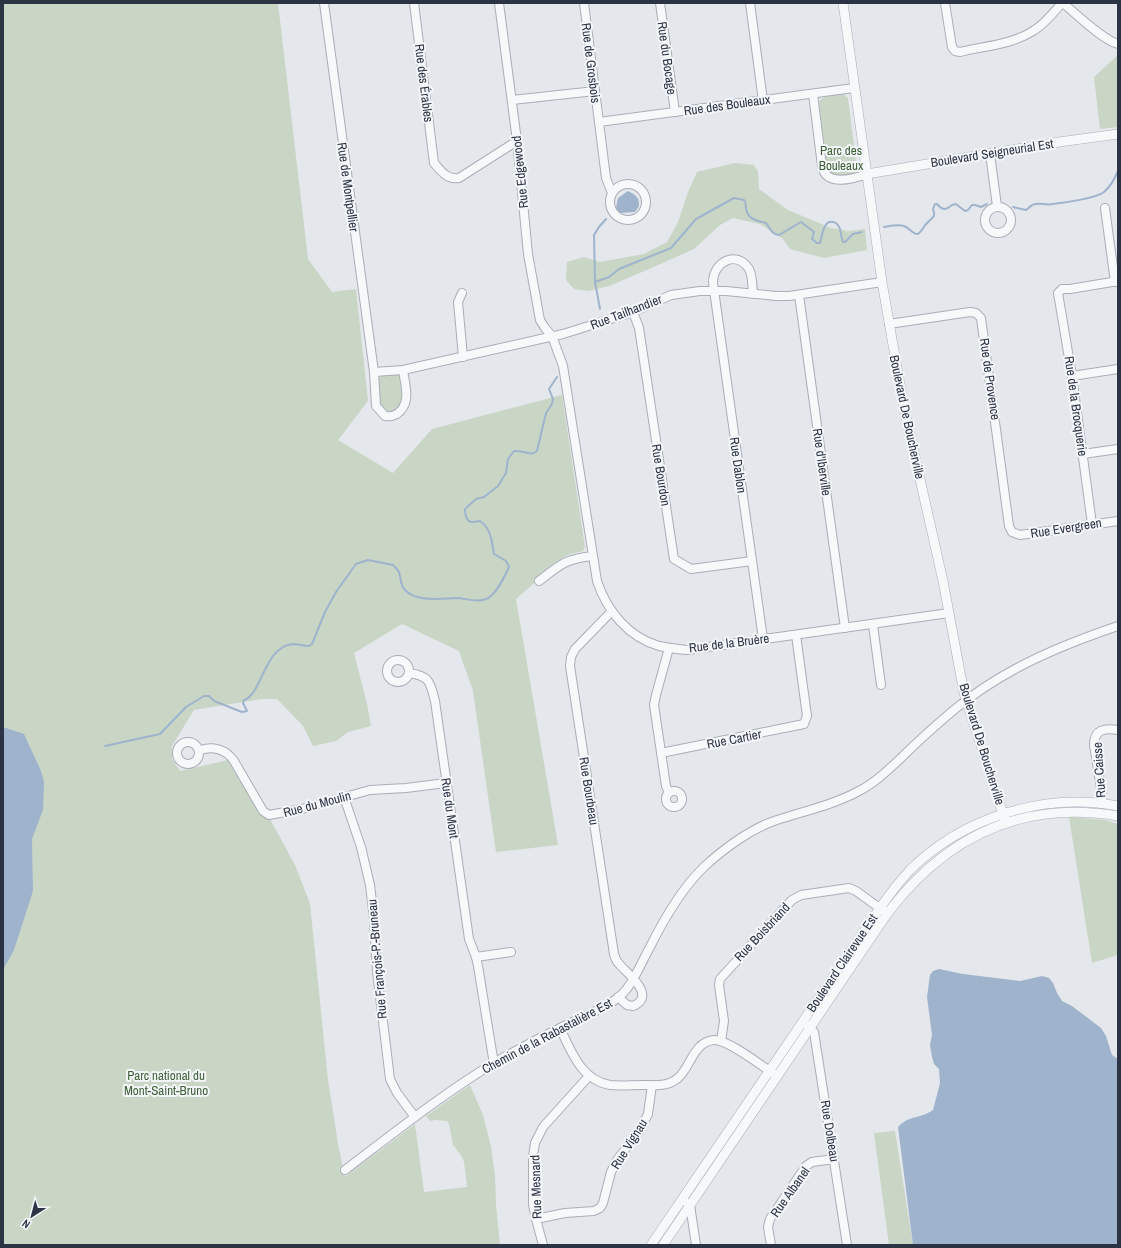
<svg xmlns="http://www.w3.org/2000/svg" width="1121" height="1248" viewBox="0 0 1121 1248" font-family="'Archivo Narrow',sans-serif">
	<rect width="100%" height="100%" fill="#e4e7ec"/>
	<g fill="#c9d6c5">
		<path d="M3 3H278L308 259 332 292 356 289 368 401 338 440 393 473 432 429 562 395 585 547 583 551 570 554 564 557 516 599 558 845 496 852 473 691 459 651 402 624 354 653 367 704 371 726 348 732 336 741 313 746 303 726 277 699H262L194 710 172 746V759L180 771 228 760 234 769 258 811 265 817 270 819 296 867 310 904 328 1080 338 1144 345 1177 415 1124 424 1192 467 1187 464 1162 461 1155 453 1145 449 1124 447 1121 436 1120 430 1121 426 1116 470 1085 483 1115 491 1146 495 1176 496 1204 500 1245H3Z"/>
		<path d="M1118 55V127L1100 129 1094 77Z"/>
		<path d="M843 94 848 98 857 171C850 176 836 177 829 172L826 163 819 102C823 94 835 95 843 94Z"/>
		<path d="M735 163 754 165 758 172 759 189 788 210 831 228 849 231 865 229 867 250 824 258 790 249 783 239 760 224 733 218 720 225 694 249 656 266 609 286 589 291 574 289 566 280 567 262 584 257 600 262 644 254 667 242 678 222 688 192 697 172Z"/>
		<path d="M403 370 406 398 394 416 381 413 374 372Z"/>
		<path d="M1069 817 1105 820 1118 824V955L1092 963Z"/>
		<path d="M895 1131 913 1245H889L874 1133Z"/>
	</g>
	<g fill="#9fb4cc">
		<path d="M628 191C636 195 639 197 639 206L635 212 620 213 616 208 618 198Z"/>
		<path d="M3 727 24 734 41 771 44 782 43 810 32 839 33 891 14 950 3 970Z"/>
		<path d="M939 969 963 974 1020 981 1042 976 1049 978 1053 983 1057 993 1062 1001 1072 1006 1101 1028 1106 1036 1112 1055 1118 1059V1245H913L898 1127C909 1115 920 1119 933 1110L940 1083 939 1069 934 1064 932 1057 930 1045 932 1035 927 997 930 975 933 971Z"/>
	</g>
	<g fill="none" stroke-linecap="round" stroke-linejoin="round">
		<g stroke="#9fb4cc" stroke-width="2">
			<path d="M1013 207 1026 210C1028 209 1029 207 1031 206 1036 201 1046 206 1053 204 1063 203 1097 198 1104 192 1110 187 1115 178 1118 171"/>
			<path d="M884 227C890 226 897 224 904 226 910 228 912 234 918 234 922 231 924 226 927 223 933 217 936 217 933 209L935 204H937C943 211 946 210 952 205L956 204 965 211 968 210 972 205H975L981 207 987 204"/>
			<path d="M595 282 594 235 599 227 606 219"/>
			<path d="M600 309 595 282 609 277 619 269 671 248 696 219 734 198 744 200C747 204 745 205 746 209 749 221 757 220 766 223 770 228 772 235 779 235L801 222 814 232 812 239 817 243H820C822 237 823 220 833 222 836 222 839 226 840 229 841 233 841 237 843 242H845L853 234 862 232"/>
			<path d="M105 746 160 734 186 707 204 696H209L214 701 242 712 247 711 243 703 244 700C262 695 264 646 293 644 298 644 304 646 309 646L312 644 325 612 336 592 356 564 368 560 393 565C395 567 398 570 399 572 401 578 400 585 405 590 417 603 443 598 459 598 467 599 478 603 486 599 495 596 505 576 509 567L506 561 494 554C492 542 491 528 480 521 477 521 475 522 473 522 466 523 465 513 465 509L476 499 484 497 498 486 506 473 508 459 514 451C524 450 530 457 537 451L546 413 552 404 553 399 549 389 557 377"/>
		</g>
		<g stroke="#a9aeb7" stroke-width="10">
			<g id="minor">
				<path d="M324 3 374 372 376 406 385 416C390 417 393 416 397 414 412 403 405 385 403 370"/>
				<path d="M414 3 434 163C441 171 447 180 459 178L517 141"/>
				<path d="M499 3 517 141 528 254 540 320 545 328 552 336 563 366 597 581C607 611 628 637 659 646 668 648 677 649 687 650L949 613"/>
				<path d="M584 3 606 178 612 193"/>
				<path d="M660 3 675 112"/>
				<path d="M750 3 763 101"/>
				<path d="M945 3 952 47 955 51 960 52C984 46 1011 45 1033 31 1045 24 1053 13 1062 3"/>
				<path d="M1063 3C1076 14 1103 40 1118 44"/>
				<path d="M813 94 822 166C826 187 853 179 867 174"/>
				<path d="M512 100 595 91"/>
				<path d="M599 122 854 88"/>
				<path d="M990 154 997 206"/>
				<circle cx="628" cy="202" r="18"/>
				<circle cx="998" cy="220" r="13"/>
				<path d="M1105 208 1115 282"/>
				<path d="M462 293 458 302 463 357"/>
				<path d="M753 294C752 286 753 276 749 269 737 250 713 261 713 283L763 639"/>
				<path d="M799 295 845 628"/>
				<path d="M633 312 639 328 674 559 691 569 752 561"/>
				<path d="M889 324 970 312 976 313 981 318 1009 526 1012 532 1020 535 1118 521"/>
				<path d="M374 372 403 370 563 334 633 312 671 295 700 291H726L776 296H789L882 282"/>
				<path d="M1072 376 1118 369"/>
				<path d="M1083 454 1118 449"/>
				<path d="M1092 524 1072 376 1058 293 1062 289H1070L1118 281"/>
				<path d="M539 581C560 565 565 559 592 556"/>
				<path d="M612 611 575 649 571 657 570 666 614 954C615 958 617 962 620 965 628 974 657 996 633 1006L627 1005 618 997"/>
				<path d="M873 625 881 685"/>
				<path d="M669 648 656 695 654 705 666 786 669 793"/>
				<circle cx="398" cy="671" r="11"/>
				<path d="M409 673C430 676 430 682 435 701L469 939 476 957 478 966 493 1058 495 1063"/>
				<circle cx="188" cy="753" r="11"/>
				<path d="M199 751C211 745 226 749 234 761L263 811 269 815 302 809 370 790 406 788 446 783"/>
				<path d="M661 753 804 724 807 716 796 635"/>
				<circle cx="674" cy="799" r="8"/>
				<path d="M344 797 361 847 370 885 374 919 377 972 390 1079 397 1093 415 1117"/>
				<path d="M1102 804V794L1094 745C1094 729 1105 728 1118 730"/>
				<path d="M476 957 511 952"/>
				<path d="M806 1024 814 1032 847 1245"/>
				<path d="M560 1028C571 1051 581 1080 610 1085 620 1086 632 1085 643 1085 655 1085 668 1087 678 1078 691 1067 693 1042 714 1040 727 1039 762 1066 774 1074"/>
				<path d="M721 1041 724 1021 719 985 720 979 792 900 801 895 849 888 856 891 885 912"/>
				<path d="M345 1170C395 1132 445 1092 499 1060 522 1047 545 1035 568 1024 585 1016 604 1009 619 997 633 985 641 963 650 947 663 921 683 887 704 867 723 849 752 828 777 820 804 811 833 805 859 791 875 783 888 770 901 758 918 741 936 725 955 709 1004 669 1059 646 1118 626"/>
				<path d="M687 1203 690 1205 696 1245"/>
				<path d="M536 1219 565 1213 594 1211 600 1208 603 1203 611 1172 617 1160 640 1130 648 1114 652 1085"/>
				<path d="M543 1245 536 1219 533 1205V1156L535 1143 543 1127 589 1076"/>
				<path d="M771 1245 768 1227 770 1219 806 1166 812 1162 834 1159"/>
			</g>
		</g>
		<g stroke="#a9aeb7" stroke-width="10">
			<g id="tertiary">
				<path d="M843 3 882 282 904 408 943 581 964 693 1006 823"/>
				<path d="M867 174 1059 142 1118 134"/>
				<path d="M651 1245 880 908C889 895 899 882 910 870 964 817 1044 792 1118 806"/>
				<path d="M663 1245 887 914C945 837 1021 800 1118 816"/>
			</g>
		</g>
		<use href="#minor" stroke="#f7f8fa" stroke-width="8"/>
		<use href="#tertiary" stroke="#f7f8fa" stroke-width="9"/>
	</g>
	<g text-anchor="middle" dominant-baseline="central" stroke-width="4" stroke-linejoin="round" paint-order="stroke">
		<g font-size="13" fill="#2b3445" stroke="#f4f6f9">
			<text transform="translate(667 58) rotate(82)">Rue du Bocage</text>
			<text transform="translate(591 63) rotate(83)">Rue de Grosbois</text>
			<text transform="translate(424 83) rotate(83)">Rue des Érables</text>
			<text transform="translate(727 105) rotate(-8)">Rue des Bouleaux</text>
			<text transform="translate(992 153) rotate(-9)">Boulevard Seigneurial Est</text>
			<text transform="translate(520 172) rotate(-96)">Rue Edgewood</text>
			<text transform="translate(348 187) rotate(82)">Rue de Montpellier</text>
			<text transform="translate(626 312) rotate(-21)">Rue Tailhandier</text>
			<text transform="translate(990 379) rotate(82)">Rue de Provence</text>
			<text transform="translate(1076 406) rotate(82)">Rue de la Brocquerie</text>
			<text transform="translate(907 417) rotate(78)">Boulevard De Boucherville</text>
			<text transform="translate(822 462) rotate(82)">Rue d'Iberville</text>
			<text transform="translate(738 465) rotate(82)">Rue Dablon</text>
			<text transform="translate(661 475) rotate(81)">Rue Bourdon</text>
			<text transform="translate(1066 528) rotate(-9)">Rue Evergreen</text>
			<text transform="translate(729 643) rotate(-7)">Rue de la Bruère</text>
			<text transform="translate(734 739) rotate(-11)">Rue Cartier</text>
			<text transform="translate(982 744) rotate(73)">Boulevard De Boucherville</text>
			<text transform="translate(1099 770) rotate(-94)">Rue Caisse</text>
			<text transform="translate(589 791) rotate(81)">Rue Bourbeau</text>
			<text transform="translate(317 804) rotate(-15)">Rue du Moulin</text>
			<text transform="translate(450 808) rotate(82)">Rue du Mont</text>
			<text transform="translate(762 932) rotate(-47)">Rue Boisbriand</text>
			<text transform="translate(377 959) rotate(-95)">Rue François-P.-Bruneau</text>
			<text transform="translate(842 963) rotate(-56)">Boulevard Clairevue Est</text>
			<text transform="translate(547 1036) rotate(-28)">Chemin de la Rabastalière Est</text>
			<text transform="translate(830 1131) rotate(81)">Rue Dolbeau</text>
			<text transform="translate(629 1144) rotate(-58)">Rue Vignau</text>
			<text transform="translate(536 1187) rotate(-92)">Rue Mesnard</text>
			<text transform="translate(790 1192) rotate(-55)">Rue Albanel</text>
		</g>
		<g font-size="13" fill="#3f6138" stroke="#f4f6f9">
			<text x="841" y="150">Parc des<tspan x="841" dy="15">Bouleaux</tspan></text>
			<text x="166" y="1075">Parc national du<tspan x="166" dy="15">Mont-Saint-Bruno</tspan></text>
		</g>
	</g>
	<rect width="1121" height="1248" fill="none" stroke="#2b3445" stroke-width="8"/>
	<g transform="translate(32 1216) rotate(216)" stroke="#f4f6f9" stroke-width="3" paint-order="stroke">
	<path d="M0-3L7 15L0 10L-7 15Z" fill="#2b3445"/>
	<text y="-6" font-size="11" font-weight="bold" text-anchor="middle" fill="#2b3445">N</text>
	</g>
</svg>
